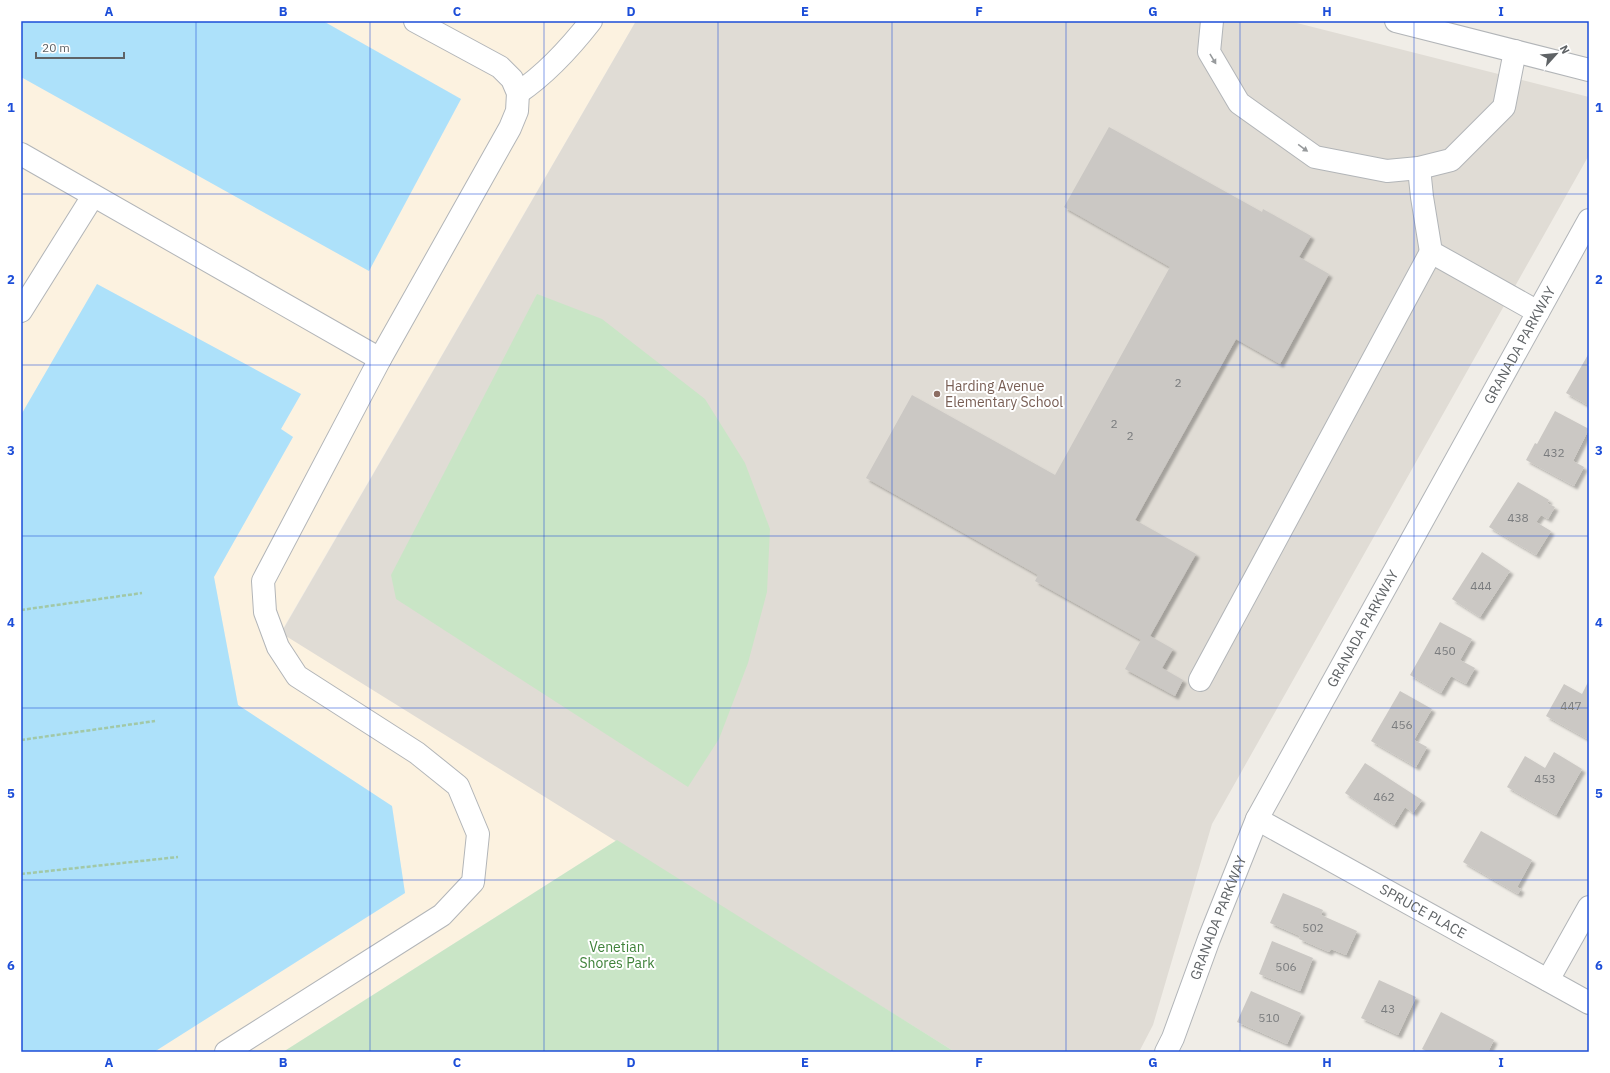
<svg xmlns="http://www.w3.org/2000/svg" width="1610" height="1073" viewBox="0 0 1610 1073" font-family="'IBM Plex Sans',sans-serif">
	<defs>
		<filter id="shadow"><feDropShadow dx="3.5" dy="3.5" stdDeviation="1" flood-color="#0004"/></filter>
	</defs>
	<rect width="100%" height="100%" fill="#f0ede7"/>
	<path fill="#fcf2e0" d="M323 21H636L281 632 617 840 283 1052H154L405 893 392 806 238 705 214 577 293 437 281 429 301 394 97 284 21 415V77L369 271 461 99Z"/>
	<path fill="#e0dcd5" d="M636 21H1289L1589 97V155L1212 824 1153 1025 1139 1052H955L281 633Z"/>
	<g fill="#c9e5c6">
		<path d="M537 294 602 319 705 399 745 463 770 529 767 592 748 663 719 739 688 787 396 599 391 575Z"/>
		<path d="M617 840 955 1052H283Z"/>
	</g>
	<g fill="#ade1fa">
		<path d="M21 21H323L461 99 369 271 21 77Z"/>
		<path d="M97 284 301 394 281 429 293 437 214 577 238 705 392 806 405 893 154 1052H21V415Z"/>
	</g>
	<g fill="#cbc8c4" filter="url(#shadow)">
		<path d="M1109 127 1262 212 1263 209 1311 236 1299 257 1329 274 1280 364 1236 339 1135 520 1196 554 1150 636 1173 649 1162 668 1183 680 1175 696 1125 669 1141 640 1035 581 1038 575 866 478 912 395 1055 475 1170 267 1064 207Z"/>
		<path d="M1589 353V406L1566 393Z"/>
		<path d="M1555 411 1589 429 1573 461 1584 467 1574 486 1526 460 1535 443 1537 444Z"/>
		<path d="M1518 482 1549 500 1547 503 1555 507 1548 519 1541 515 1536 522 1551 531 1536 555 1489 527Z"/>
		<path d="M1482 552 1510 571 1480 617 1452 599Z"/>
		<path d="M1440 622 1472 639 1460 660 1475 668 1466 684 1451 676 1441 693 1410 675Z"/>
		<path d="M1589 680V740L1546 716 1564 684 1582 694Z"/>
		<path d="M1400 691 1432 709 1414 740 1427 747 1416 767 1371 741Z"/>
		<path d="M1554 752 1582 769 1556 815 1507 787 1525 756 1545 768Z"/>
		<path d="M1365 763 1422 800 1413 813 1405 807 1394 825 1345 793Z"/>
		<path d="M1481 831 1532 860 1517 887 1521 889 1518 894 1463 862Z"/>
		<path d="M1283 893 1323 910 1321 915 1357 931 1346 955 1331 949 1329 952 1299 939 1300 936 1270 923Z"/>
		<path d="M1272 941 1313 958 1300 991 1259 974Z"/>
		<path d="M1379 980 1416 997 1398 1035 1361 1018Z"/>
		<path d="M1251 991 1301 1013 1287 1044 1237 1022Z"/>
		<path d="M1441 1012 1494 1040 1488 1052H1428L1422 1049Z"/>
	</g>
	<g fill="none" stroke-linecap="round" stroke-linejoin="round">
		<g stroke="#b2b5b8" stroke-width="24">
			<g id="minor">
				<path d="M1212 21 1209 52 1239 103 1315 157 1387 171 1419 168 1451 160 1504 107 1515 51"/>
				<path d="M1396 21 1589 70"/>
				<path d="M518 93C546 74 570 48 591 21"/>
				<path d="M21 154 380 359 510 128 517 111 518 93 512 79 500 67 415 21"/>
				<path d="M1419 168 1422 197 1431 252 1538 312"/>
				<path d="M21 311 93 196"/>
				<path d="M1200 680 1431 252"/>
				<path id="s1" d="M1257 819 1589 1003"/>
				<path d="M1548 980 1589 907"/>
				<path d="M226 1052 442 915 473 882 478 834 458 786 417 753 297 676 278 647 265 612 263 581 380 359"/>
				<path id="s2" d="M1166 1052 1173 1038 1209 939 1257 819 1589 220"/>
			</g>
		</g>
		<g stroke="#a1c8a7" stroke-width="2.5" stroke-dasharray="4 2" stroke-linecap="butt">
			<path d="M21 610 142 593"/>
			<path d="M21 740 155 721"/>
			<path d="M21 874 178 857"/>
		</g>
		<use href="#minor" stroke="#fff" stroke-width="22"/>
	</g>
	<defs><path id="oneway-solid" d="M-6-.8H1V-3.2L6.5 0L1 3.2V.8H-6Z"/></defs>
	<g fill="#979a9c">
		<use href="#oneway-solid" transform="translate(1213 59) rotate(59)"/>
		<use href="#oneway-solid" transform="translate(1303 148) rotate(36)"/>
	</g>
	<path fill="none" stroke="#1d4ed8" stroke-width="1" stroke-opacity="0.55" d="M196 21V1052M370 21V1052M544 21V1052M718 21V1052M892 21V1052M1066 21V1052M1240 21V1052M1414 21V1052M21 194H1589M21 365H1589M21 536H1589M21 708H1589M21 880H1589"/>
	<circle fill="#8d6e63" stroke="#fff" stroke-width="1.5" cx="937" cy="394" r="4"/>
	<g text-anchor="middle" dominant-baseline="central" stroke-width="4" stroke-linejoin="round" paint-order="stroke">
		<g font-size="12" fill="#7a7c7e">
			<text x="1178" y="382">2</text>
			<text x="1114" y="423">2</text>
			<text x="1130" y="435">2</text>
			<text x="1554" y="452">432</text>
			<text x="1518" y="517">438</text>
			<text x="1481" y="585">444</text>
			<text x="1445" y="650">450</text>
			<text x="1571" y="705">447</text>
			<text x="1402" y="724">456</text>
			<text x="1545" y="778">453</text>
			<text x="1384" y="796">462</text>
			<text x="1313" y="927">502</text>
			<text x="1286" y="966">506</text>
			<text x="1388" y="1008">43</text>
			<text x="1269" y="1017">510</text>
		</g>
		<g font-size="14" fill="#5f6366" stroke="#fff">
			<text stroke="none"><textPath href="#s2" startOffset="792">GRANADA PARKWAY</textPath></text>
			<text stroke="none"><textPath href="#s2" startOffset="468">GRANADA PARKWAY</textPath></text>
			<text stroke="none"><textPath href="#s1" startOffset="190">SPRUCE PLACE</textPath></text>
			<text stroke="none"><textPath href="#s2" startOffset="144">GRANADA PARKWAY</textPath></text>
		</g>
		<g font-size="14" fill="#785e54" stroke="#fff" text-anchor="start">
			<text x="945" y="386">Harding Avenue<tspan x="945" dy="16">Elementary School</tspan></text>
		</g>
		<g font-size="14" fill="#3f823a" stroke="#fff">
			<text x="617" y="947">Venetian<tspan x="617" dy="16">Shores Park</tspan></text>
		</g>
	</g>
	<rect width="1610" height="1073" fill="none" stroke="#ffffff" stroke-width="44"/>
	<g transform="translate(1556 54) rotate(63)" stroke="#ffffff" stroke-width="3" paint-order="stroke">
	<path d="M0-3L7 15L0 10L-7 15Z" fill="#5f6366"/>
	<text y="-6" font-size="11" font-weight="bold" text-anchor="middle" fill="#5f6366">N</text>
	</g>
	<path d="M36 52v6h88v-6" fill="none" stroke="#5f6366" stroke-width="2"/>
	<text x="42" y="52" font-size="12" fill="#5f6366" stroke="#ffffff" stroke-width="3" paint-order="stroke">20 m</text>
	<rect x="22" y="22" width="1566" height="1029" fill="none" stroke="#1d4ed8" stroke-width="1.5"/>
	<g font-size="13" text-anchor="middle" font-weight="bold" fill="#1d4ed8">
		<text x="109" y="16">A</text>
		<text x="283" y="16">B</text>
		<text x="457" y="16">C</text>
		<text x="631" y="16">D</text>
		<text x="805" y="16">E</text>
		<text x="979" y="16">F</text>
		<text x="1153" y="16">G</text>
		<text x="1327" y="16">H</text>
		<text x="1501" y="16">I</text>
		<text x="11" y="112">1</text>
		<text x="1599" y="112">1</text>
		<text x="11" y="284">2</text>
		<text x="1599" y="284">2</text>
		<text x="11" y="455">3</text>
		<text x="1599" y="455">3</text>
		<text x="11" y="627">4</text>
		<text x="1599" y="627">4</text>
		<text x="11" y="798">5</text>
		<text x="1599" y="798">5</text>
		<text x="11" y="970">6</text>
		<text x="1599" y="970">6</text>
		<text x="109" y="1067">A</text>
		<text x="283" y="1067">B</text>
		<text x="457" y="1067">C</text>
		<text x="631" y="1067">D</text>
		<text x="805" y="1067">E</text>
		<text x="979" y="1067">F</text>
		<text x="1153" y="1067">G</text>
		<text x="1327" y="1067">H</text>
		<text x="1501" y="1067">I</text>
	</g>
</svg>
